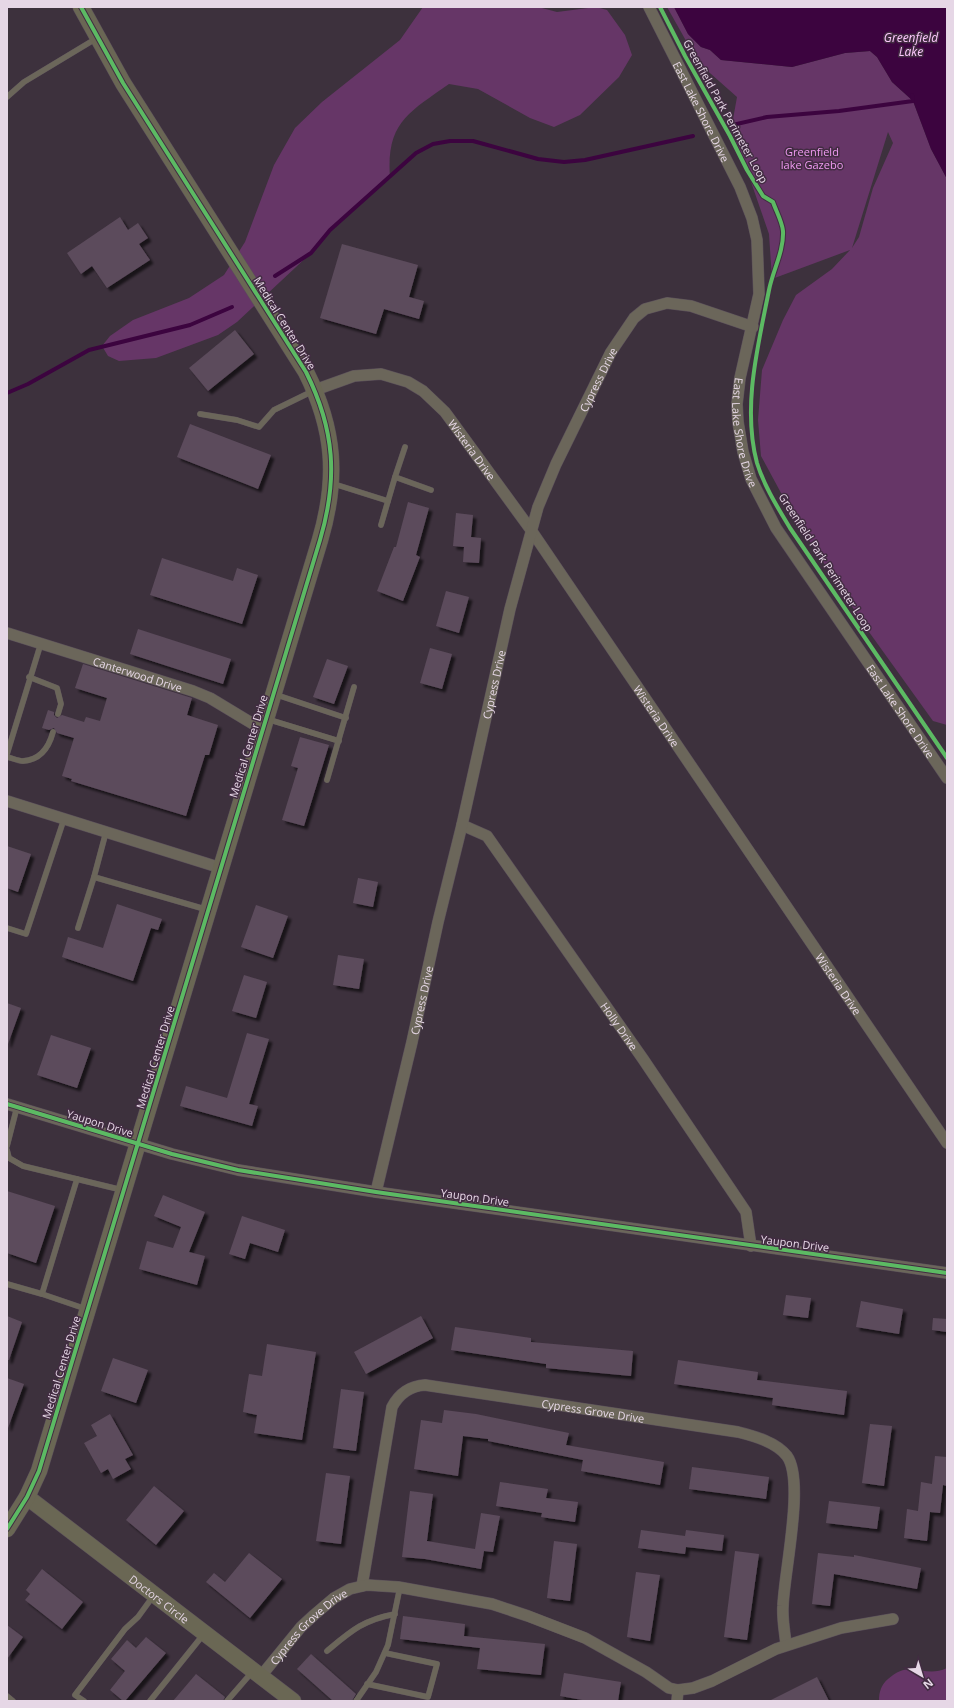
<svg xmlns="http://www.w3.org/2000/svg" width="954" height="1708" viewBox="0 0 954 1708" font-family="'Open Sans',sans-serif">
	<defs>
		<filter id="shadow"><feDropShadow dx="3.5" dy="3.5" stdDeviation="1" flood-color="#0009"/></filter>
	</defs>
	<rect width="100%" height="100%" fill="#3d313d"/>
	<g fill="#663667" fill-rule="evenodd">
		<path d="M423 7H538L557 12 596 7 607 10 625 35 632 55 619 77 580 115 554 127 530 118 478 89 449 84C408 113 386 123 390 178L330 230 311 253 237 322 218 335 156 358 119 361 108 356 102 346 110 336 133 320 189 298 224 275 245 242 274 165 295 128 322 102 400 40Z"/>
		<path d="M667 7H674L688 34 701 47 710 50 721 60 792 67 845 53 870 51 877 57 892 82 913 101 931 149 947 179V725L933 721 864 625 794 517 761 456 758 420 762 370 783 320 796 295 832 269 850 250 772 279 769 234 751 182 730 136 737 97 702 66 694 55ZM888 132 893 143 873 188 859 237 852 248Z"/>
		<path d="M947 1668V1701H879C879 1692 881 1685 888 1679 911 1658 923 1679 947 1668Z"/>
	</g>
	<path fill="#3c043f" d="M674 7H947V179L931 149 913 101 892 82 877 57 870 51 845 53 792 67 721 60 710 50 701 47 688 34Z"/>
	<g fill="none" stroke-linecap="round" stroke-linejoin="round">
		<g stroke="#3c043f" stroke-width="4">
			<path d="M728 126 767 117 839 111 913 101 912 95"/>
			<path d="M275 276 311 253 330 230 416 153 433 144 450 141H473L538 159 564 162 585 160 693 136"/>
			<path d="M7 393 28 384 89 350 190 325 232 307"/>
		</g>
	</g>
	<g fill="#5c4b5c" filter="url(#shadow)">
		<path d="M120 217 128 230 138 223 148 238 139 244 150 260 107 288 92 266 81 274 67 253Z"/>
		<path d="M342 244 418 265 409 297 424 301 419 319 384 309 376 334 320 318Z"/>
		<path d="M235 330 254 354 208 391 189 368Z"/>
		<path d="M190 424 271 455 258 489 177 457Z"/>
		<path d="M408 502 429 508 416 555 420 557 403 601 377 591 394 547H396Z"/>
		<path d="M456 513 473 515 471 537 481 538 479 563 463 562 464 547 453 546Z"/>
		<path d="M162 558 233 581 237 568 258 575 242 624 150 595Z"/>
		<path d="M446 591 469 597 459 633 436 626Z"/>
		<path d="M138 629 231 659 223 684 130 654Z"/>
		<path d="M430 648 452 654 442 689 420 683Z"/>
		<path d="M327 659 348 666 334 704 313 697Z"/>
		<path d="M83 664 192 698 187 715 218 725 209 755H205L186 816 71 781 72 779 62 776 74 738 57 733 54 728 49 730 42 728 48 710 54 712V715L57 718 62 715 84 722 86 717 100 721 107 698 75 688Z"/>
		<path d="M300 737 329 745 304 826 282 820 298 768 291 766Z"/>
		<path d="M7 846 31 854 18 892 7 888Z"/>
		<path d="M358 878 378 882 373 907 353 903Z"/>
		<path d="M117 904 162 919 158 930 151 928 133 981 62 957 68 937 103 948Z"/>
		<path d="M256 905 288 916 273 958 241 947Z"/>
		<path d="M338 955 364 959 359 989 333 985Z"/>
		<path d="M244 975 267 982 256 1018 232 1011Z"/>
		<path d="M7 1003 21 1008 8 1044H7Z"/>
		<path d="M247 1033 269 1039 249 1104 258 1106 252 1126 180 1106 186 1086 227 1098Z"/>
		<path d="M51 1035 91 1048 77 1088 37 1075Z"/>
		<path d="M7 1191 55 1206 36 1263 7 1253Z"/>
		<path d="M163 1195 205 1212 189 1252 205 1256 197 1285 139 1269 147 1241 173 1248 181 1227 154 1216Z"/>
		<path d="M242 1216 285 1230 278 1252 250 1243 245 1259 229 1254Z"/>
		<path d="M786 1295 811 1298 808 1318 783 1315Z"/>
		<path d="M861 1301 903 1309 899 1334 856 1327Z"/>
		<path d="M7 1316 22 1322 9 1360H7Z"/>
		<path d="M421 1316 433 1338 366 1374 354 1352Z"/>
		<path d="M933 1318 947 1319V1332L932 1330Z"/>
		<path d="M455 1327 531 1338V1342L633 1351 631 1376 546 1368V1364L451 1350Z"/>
		<path d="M267 1344 316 1352 302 1440 254 1433 257 1415 243 1412 249 1374 262 1376Z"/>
		<path d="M113 1358 148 1370 136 1403 101 1391Z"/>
		<path d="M678 1360 758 1372 757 1380 847 1391 844 1415 772 1405 773 1398 674 1384Z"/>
		<path d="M7 1378 24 1384 8 1428 7 1427Z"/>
		<path d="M341 1389 364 1392 356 1451 333 1448Z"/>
		<path d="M444 1410 476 1414 569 1433 566 1445 664 1462 660 1485 581 1471 583 1460 488 1441V1439L463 1436 458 1476 414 1469 421 1420 442 1423Z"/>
		<path d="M110 1414 133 1455 125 1459 131 1469 113 1479 108 1469 101 1473 84 1443 97 1436 91 1425Z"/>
		<path d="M870 1424 892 1426 884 1486 862 1483Z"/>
		<path d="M935 1456 947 1457V1486L943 1485 940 1513 930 1512 927 1541 904 1538 907 1509 918 1511 921 1482 932 1484Z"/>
		<path d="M692 1467 769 1477 766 1499 689 1489Z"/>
		<path d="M326 1473 350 1476 341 1544 316 1541Z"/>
		<path d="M500 1482 548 1489 546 1498 578 1502 575 1522 541 1517 542 1513 496 1506Z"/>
		<path d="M154 1486 184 1511 156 1545 126 1520Z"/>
		<path d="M410 1491 433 1494 427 1541 475 1549 481 1513 500 1516 493 1552 484 1551 481 1569 425 1559 402 1557Z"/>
		<path d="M829 1501 880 1507 877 1529 826 1523Z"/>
		<path d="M641 1530 685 1536 686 1530 724 1535 722 1551 686 1547 685 1554 638 1548Z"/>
		<path d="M554 1541 577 1544 570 1601 547 1598Z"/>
		<path d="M735 1551 759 1554 747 1640 724 1637Z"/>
		<path d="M249 1553 282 1579 250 1618 206 1582 214 1573 225 1582Z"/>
		<path d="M818 1553 854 1557V1555L921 1568 917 1589 834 1574 830 1606 812 1604Z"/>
		<path d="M42 1569 83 1602 62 1629 25 1600 30 1594 26 1590Z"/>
		<path d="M636 1572 660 1575 650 1641 627 1637Z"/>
		<path d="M403 1616 465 1624 464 1636 545 1644 541 1675 477 1669 480 1648 400 1639Z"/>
		<path d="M7 1625 23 1637 7 1659Z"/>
		<path d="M146 1637 166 1653 125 1701H123L110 1690 125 1671 111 1659 127 1640 136 1648Z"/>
		<path d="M311 1654 356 1694 352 1701H333L297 1669Z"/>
		<path d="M564 1673 621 1682 618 1701H588L560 1696Z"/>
		<path d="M196 1674 225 1697 223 1701H173Z"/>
		<path d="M817 1677 829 1701H769Z"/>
	</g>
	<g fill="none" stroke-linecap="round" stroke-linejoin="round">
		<g stroke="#5b505b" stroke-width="6">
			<g id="lane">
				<path d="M7 97 24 82 97 38"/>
				<path d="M200 414 237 420 259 427 274 410 313 391"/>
				<path d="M395 477 405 447"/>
				<path d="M331 483 388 501 395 477 431 490"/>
				<path d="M381 525 388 501"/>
				<path d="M29 677 57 688 61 704 58 714"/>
				<path d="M274 694 346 718"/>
				<path d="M267 719 339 741"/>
				<path d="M7 754 41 643"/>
				<path d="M7 757C12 758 18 761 23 761 40 760 49 747 53 732"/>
				<path d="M327 780 354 687"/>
				<path d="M106 832 94 877 208 910"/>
				<path d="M7 928 26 934 64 819"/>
				<path d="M78 928 94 877"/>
				<path d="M7 1146 17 1107"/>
				<path d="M7 1150 9 1158 23 1166 122 1190"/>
				<path d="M77 1179 42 1294 86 1309"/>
				<path d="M7 1284 42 1294"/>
				<path d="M327 1651C351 1631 363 1620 395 1614"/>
				<path d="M367 1684 428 1697 437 1664 385 1653"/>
				<path d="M7 1696 13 1701"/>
				<path d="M84 1701 75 1695 125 1629 138 1617 154 1595"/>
				<path d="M150 1701 203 1635"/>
				<path d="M227 1701 253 1671"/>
				<path d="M356 1701 376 1672 388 1645 400 1587"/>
			</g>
		</g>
		<g stroke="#5b505b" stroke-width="12">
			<g id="street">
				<path id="s1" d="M649 7 740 187 752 218 757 240 759 294 740 378 737 404 738 422 743 452 751 479 776 528 947 778"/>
				<path id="s2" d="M315 390 354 376 381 374 408 382 423 391 445 412 531 530 947 1143"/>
				<path id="s3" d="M7 633 193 691 210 698 263 730"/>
				<path d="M7 801 221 868"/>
				<path id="s4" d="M462 825 487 836 643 1059 746 1212 751 1246"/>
				<path d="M7 1104 172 1154 238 1170 376 1192 947 1273"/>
				<path id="s5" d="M376 1192 412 1042 438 922 462 825 510 609 538 507 556 464 611 352 634 318 645 309 667 303 691 306 753 327"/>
				<path id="s6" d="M362 1586 392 1407C399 1394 409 1386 425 1385L738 1432C754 1436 776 1442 787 1456 805 1481 784 1573 783 1606 782 1619 785 1633 786 1645"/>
				<path id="s7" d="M261 1676 301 1627 314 1615 334 1598 350 1589 367 1585 398 1587 492 1604 528 1616 585 1638 646 1672 669 1688 678 1690 693 1688 712 1681 776 1649 841 1628 893 1619"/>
				<path d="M677 1701 678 1690"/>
			</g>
		</g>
		<g stroke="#5b505b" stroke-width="17">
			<g id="secondary">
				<path id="s8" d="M27 1497 293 1701"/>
				<path d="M7 1529 27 1497 39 1471 320 540C338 479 335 430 306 372L123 83 81 7"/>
			</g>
		</g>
		<use href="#lane" stroke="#6b665a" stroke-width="5.5"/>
		<use href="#street" stroke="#6b665a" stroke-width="11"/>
		<use href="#secondary" stroke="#6a6754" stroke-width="16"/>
		<g stroke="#422c42" stroke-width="6">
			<g id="cycleway">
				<path d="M660 7 685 56 730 136 747 170 763 196 773 202C776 211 782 221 783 231 784 251 773 270 769 290 758 346 742 407 757 463 764 486 778 508 790 528L947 758"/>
				<path d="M7 1104 172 1154 238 1170 376 1192 947 1273"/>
				<path d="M7 1529 27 1497 39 1471 320 540C338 479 335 430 306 372L123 83 81 7"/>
			</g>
		</g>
		<use href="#cycleway" stroke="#5cba63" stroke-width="4"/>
	</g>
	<g text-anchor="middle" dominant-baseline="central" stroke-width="3" stroke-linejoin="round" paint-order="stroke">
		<g font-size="11" fill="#e6d7e6" stroke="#422c42">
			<text stroke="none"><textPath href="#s1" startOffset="117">East Lake Shore Drive</textPath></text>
			<text transform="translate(726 111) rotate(61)">Greenfield Park Perimeter Loop</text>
			<text transform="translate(285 323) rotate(58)">Medical Center Drive</text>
			<text stroke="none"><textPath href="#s5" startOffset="845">Cypress Drive</textPath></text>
			<text stroke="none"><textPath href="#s1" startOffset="453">East Lake Shore Drive</textPath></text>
			<text stroke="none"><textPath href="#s2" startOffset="191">Wisteria Drive</textPath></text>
			<text transform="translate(826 562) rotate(57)">Greenfield Park Perimeter Loop</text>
			<text stroke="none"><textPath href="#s3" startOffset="137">Canterwood Drive</textPath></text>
			<text stroke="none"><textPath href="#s5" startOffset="521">Cypress Drive</textPath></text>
			<text stroke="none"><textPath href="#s1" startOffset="777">East Lake Shore Drive</textPath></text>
			<text stroke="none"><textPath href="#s2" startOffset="515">Wisteria Drive</textPath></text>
			<text transform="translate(248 746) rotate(-73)">Medical Center Drive</text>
			<text stroke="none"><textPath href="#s2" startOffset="839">Wisteria Drive</textPath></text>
			<text stroke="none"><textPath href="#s5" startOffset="197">Cypress Drive</textPath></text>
			<text stroke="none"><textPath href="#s4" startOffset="259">Holly Drive</textPath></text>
			<text transform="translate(155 1057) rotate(-73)">Medical Center Drive</text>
			<text transform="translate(100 1123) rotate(17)">Yaupon Drive</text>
			<text transform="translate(475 1197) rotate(8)">Yaupon Drive</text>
			<text transform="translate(795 1243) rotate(7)">Yaupon Drive</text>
			<text transform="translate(61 1367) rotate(-73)">Medical Center Drive</text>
			<text stroke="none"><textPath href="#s6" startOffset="393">Cypress Grove Drive</textPath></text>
			<text stroke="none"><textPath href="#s8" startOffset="167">Doctors Circle</textPath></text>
			<text stroke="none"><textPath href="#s7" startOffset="69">Cypress Grove Drive</textPath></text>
		</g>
		<g font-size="11" fill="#f09af2" stroke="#422c42">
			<text x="812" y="151">Greenfield<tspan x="812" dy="13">lake Gazebo</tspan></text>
		</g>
		<g font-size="12" font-style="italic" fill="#fcc7fc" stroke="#422c42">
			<text x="911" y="37">Greenfield<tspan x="911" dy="14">Lake</tspan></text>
		</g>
	</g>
	<rect width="954" height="1708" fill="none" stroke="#e6d7e6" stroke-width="16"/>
	<g transform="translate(922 1676) rotate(142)" stroke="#422c42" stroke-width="3" paint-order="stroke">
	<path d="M0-3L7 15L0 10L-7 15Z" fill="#e6d7e6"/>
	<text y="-6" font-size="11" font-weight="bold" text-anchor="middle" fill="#e6d7e6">N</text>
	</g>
</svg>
